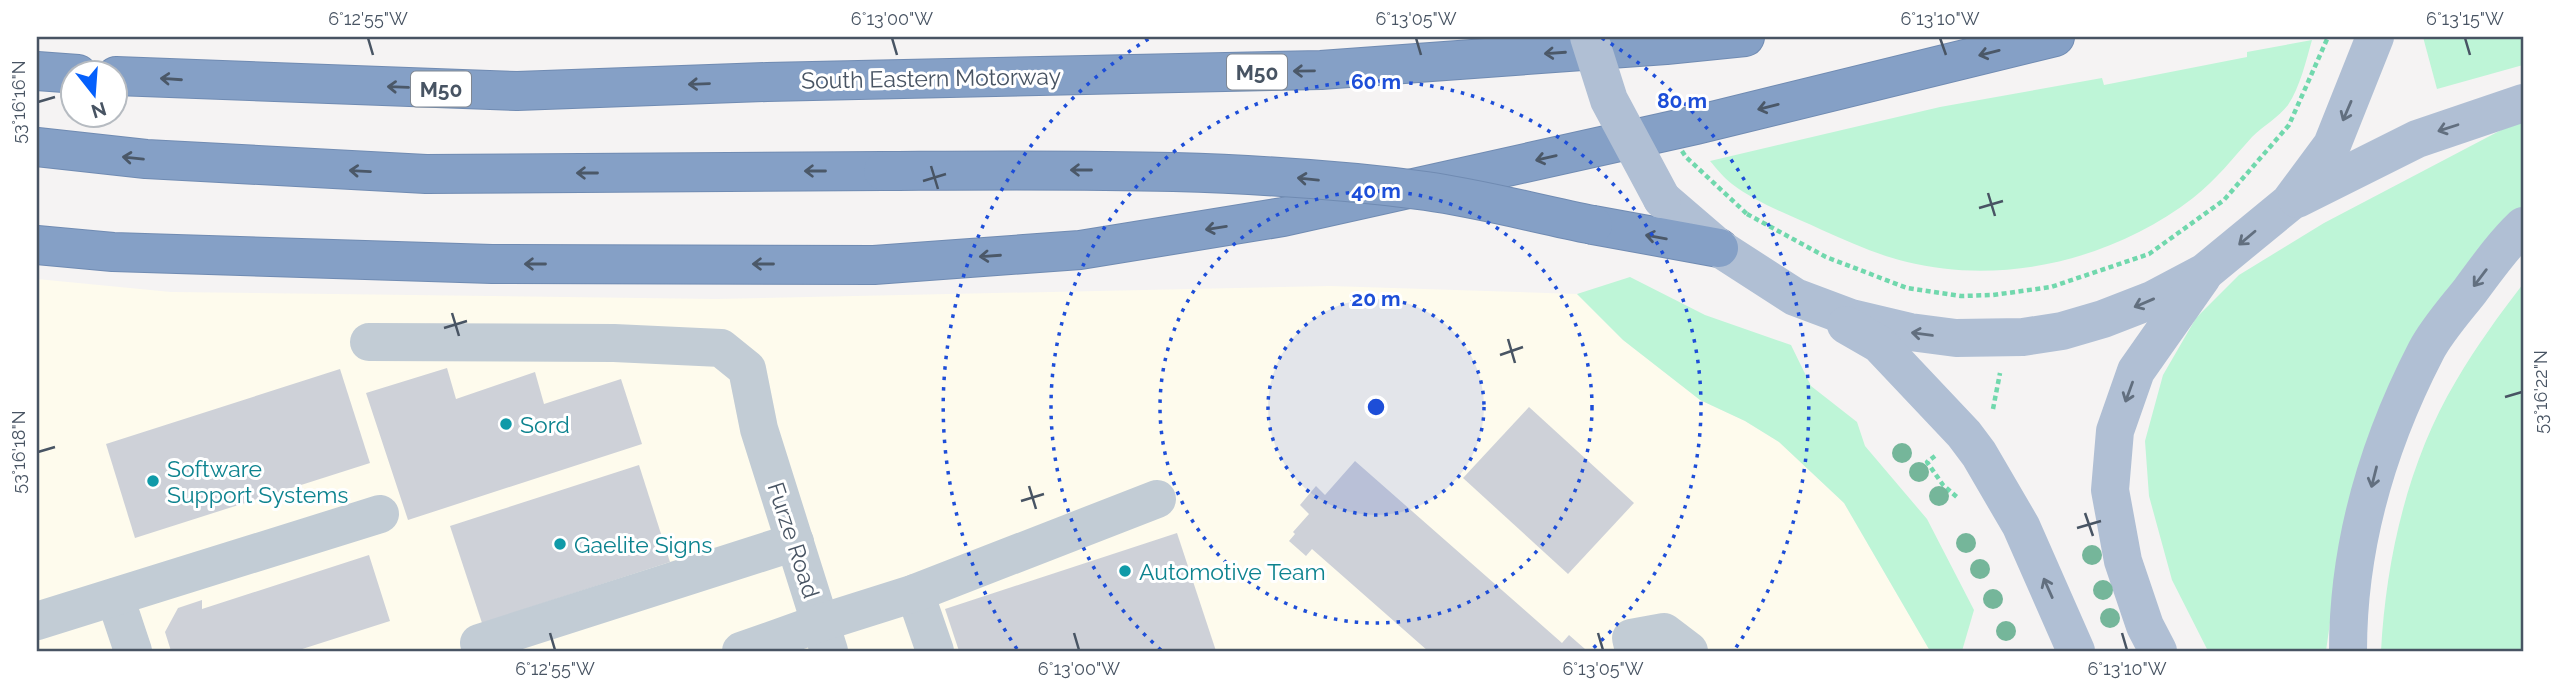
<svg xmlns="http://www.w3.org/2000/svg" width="2560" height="688" viewBox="0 0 2560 688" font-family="Raleway,sans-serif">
	<rect width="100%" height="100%" fill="#f5f3f3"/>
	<path fill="#fefbed" d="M37 279 171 292 716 299 1330 286 1577 294 1623 340 1700 400 1745 421 1779 442 1844 503 1930 651H37Z"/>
	<g fill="#bef5d7">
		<path d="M2423 37H2523V65L2437 89Z"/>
		<path d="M2312 40C2306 61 2300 87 2288 105 2279 117 2263 126 2252 137 2233 158 2216 180 2193 198 2114 259 2005 286 1907 262 1877 255 1850 242 1822 230 1793 216 1758 204 1732 184 1724 178 1717 169 1710 161L1940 107 2102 78 2104 85 2247 57V52Z"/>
		<path d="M2523 122V207L2461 277 2342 537 2326 651H2208L2172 580 2149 496 2145 441 2163 375 2196 318 2239 275 2324 223 2505 128Z"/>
		<path d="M1630 277 1705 315 1791 345 1811 386 1857 422 1865 446 1927 519 1974 610 1962 651H1930L1844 503 1779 442 1745 421 1700 400 1623 340 1577 294Z"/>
		<path d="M2523 284V651H2381C2386 559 2408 461 2456 381 2476 347 2499 315 2523 284Z"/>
	</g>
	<g fill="#ced1d8">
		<path d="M447 368 456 399 535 372 544 404 621 379 642 444 408 520 366 393Z"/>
		<path d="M340 369 370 463 135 538 106 444Z"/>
		<path d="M1529 407 1634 503 1568 574 1463 478Z"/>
		<path d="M1355 461 1562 643 1569 635 1585 649 1583 651H1428L1312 549 1306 556 1289 541 1295 534 1293 532 1309 514 1300 505 1316 486 1325 495Z"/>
		<path d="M639 465 670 562 482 623 450 526Z"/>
		<path d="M1177 533 1216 651H959L945 609Z"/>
		<path d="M369 555 390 621 296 651H171L165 632 178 608 202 600V609Z"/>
	</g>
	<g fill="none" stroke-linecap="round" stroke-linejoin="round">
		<g stroke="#708bb2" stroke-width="40">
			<g id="highway">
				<path d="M37 71 78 74"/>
				<path d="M116 76 517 91 767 82 1321 70 1666 45 1745 37"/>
				<path d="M37 147 146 159 426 174 883 171"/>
				<path d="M1593 225 1719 248"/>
				<path d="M37 245 113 252 492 264 874 265 1080 250 1283 217 1696 125 2055 37"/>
			</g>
		</g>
		<g stroke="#71d8ad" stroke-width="4.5" stroke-dasharray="5 3.5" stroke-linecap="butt">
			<path d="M1747 214 1826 257 1907 288 1961 296 1993 295 2051 287 2149 254 2224 200 2289 125 2328 37"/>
			<path d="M1993 409 2000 373"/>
			<path d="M1935 456 1927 462 1943 485 1958 498"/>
		</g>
		<g stroke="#c2ccd5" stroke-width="38">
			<path d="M369 342 614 343 721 348 747 369 759 429 829 651"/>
			<path d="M915 593 935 651"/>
			<path d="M115 597 133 651"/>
			<path d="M37 621 380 514"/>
			<path d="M479 643 795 542"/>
			<path d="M741 651 820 623 915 593 1157 499"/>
			<path d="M1634 651 1631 638 1664 632 1689 651"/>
		</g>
		<g stroke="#b0bfd4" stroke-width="38">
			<path d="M1662 199 1719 248 1795 297 1851 318 1910 332 1956 338 2023 337 2062 331 2103 319 2152 300 2205 272 2289 203 2332 145 2375 37"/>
			<path d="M2297 199 2417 139 2523 103"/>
			<path d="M1846 325 1879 344 1964 434 1979 454 2021 526 2076 651"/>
			<path d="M2158 651 2145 626 2123 561 2110 490 2115 431 2136 371 2202 277"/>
			<path d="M2348 651C2348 546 2378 444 2426 351 2437 330 2455 310 2470 291 2487 268 2503 245 2523 226"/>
		</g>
		<use href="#highway" stroke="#85a0c6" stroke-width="38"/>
		<g stroke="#708bb2" stroke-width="40" stroke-linecap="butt">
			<path id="highway-bridge" d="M883 171C1064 170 1246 167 1426 191 1482 199 1538 214 1593 225"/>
		</g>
		<path stroke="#71d8ad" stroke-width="4.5" stroke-dasharray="5 3.5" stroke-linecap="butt" d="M1682 151 1686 157 1747 214"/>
		<path stroke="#b0bfd4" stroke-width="38" d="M1589 37 1609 100 1662 199"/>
		<use href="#highway-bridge" stroke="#85a0c6" stroke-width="38"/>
	</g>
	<g fill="#75b69a">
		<circle cx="1902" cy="453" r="10"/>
		<circle cx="1919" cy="472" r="10"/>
		<circle cx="1939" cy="496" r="10"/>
		<circle cx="1966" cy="543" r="10"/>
		<circle cx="2092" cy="555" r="10"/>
		<circle cx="1980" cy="569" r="10"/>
		<circle cx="2103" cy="590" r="10"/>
		<circle cx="1993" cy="599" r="10"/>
		<circle cx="2110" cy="618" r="10"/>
		<circle cx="2006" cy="631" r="10"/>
	</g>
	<defs><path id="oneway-shaft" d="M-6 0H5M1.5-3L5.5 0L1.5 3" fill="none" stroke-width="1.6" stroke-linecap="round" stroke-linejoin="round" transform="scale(1.75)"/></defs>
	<g stroke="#4b5868">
		<use href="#oneway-shaft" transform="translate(1555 53) rotate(176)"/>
		<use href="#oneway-shaft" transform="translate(1989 53) rotate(166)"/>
		<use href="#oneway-shaft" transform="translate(1304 71) rotate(179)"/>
		<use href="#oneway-shaft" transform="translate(171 79) rotate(-176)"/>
		<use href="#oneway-shaft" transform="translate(699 84) rotate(178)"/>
		<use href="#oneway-shaft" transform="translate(398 87) rotate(-178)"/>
		<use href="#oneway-shaft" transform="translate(1768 107) rotate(166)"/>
		<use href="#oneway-shaft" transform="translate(133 158) rotate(-174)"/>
		<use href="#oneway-shaft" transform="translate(1546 158) rotate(167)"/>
		<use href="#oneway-shaft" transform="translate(1081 170) rotate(180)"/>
		<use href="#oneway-shaft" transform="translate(360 171) rotate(-177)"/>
		<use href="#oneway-shaft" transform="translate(815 171) rotate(180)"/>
		<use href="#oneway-shaft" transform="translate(587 173) rotate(180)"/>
		<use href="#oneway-shaft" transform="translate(1308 179) rotate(-174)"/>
		<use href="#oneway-shaft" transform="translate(1216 228) rotate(171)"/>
		<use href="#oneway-shaft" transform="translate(1656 237) rotate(-170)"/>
		<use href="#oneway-shaft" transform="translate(990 256) rotate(176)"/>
		<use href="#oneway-shaft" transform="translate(535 264) rotate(-180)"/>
		<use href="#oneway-shaft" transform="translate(763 264) rotate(-180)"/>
	</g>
	<g stroke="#626f7f">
		<use href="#oneway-shaft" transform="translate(2347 111) rotate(113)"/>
		<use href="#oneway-shaft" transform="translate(2448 128) rotate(162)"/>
		<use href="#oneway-shaft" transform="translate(2247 238) rotate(140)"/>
		<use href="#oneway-shaft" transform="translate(2480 278) rotate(127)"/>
		<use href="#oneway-shaft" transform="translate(2144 303) rotate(157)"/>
		<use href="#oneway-shaft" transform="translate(1922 334) rotate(-172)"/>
		<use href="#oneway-shaft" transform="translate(2129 392) rotate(110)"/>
		<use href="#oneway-shaft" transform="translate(2374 477) rotate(104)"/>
		<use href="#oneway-shaft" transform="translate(2048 588) rotate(-114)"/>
	</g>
	<path fill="none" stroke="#485463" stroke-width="2.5" d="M368 38 373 55M892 38 897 55M1416 38 1421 55M1940 38 1946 55M2465 38 2470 55M38 102 55 97M931 166 938 189M923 181 946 174M1988 193 1995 216M1979 208 2003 201M452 313 459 336M444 328 467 321M1508 339 1515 363M1500 355 1523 347M2505 397 2522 392M38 452 55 447M1029 486 1036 509M1021 501 1044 494M2085 513 2093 536M2077 528 2101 521M550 633 555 650M1074 633 1079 650M1598 633 1603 650M2122 633 2127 650"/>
	<circle cx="1376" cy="407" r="108" fill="#1d4ed8" fill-opacity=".12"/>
	<g fill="none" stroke="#1d4ed8" stroke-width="3.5" stroke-dasharray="3.5 7">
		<circle cx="1376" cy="407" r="108"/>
		<circle cx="1376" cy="407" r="216"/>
		<path d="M1161 650A325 325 0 1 1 1591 650"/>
		<path d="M1017 649A433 433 0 0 1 1150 38M1602 38A433 433 0 0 1 1735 649"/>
	</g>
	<g fill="#0f9aa8" stroke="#fff" stroke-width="2.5">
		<circle cx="506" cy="424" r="7"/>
		<circle cx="153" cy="481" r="7"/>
		<circle cx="560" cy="544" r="7"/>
		<circle cx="1125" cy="571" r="7"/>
	</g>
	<g text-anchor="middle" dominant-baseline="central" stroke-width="6" stroke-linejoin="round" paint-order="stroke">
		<g fill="#fff" stroke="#7f8792" stroke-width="2">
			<rect x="1227" y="54.5" width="60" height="35" rx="5"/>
			<rect x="411" y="71.5" width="60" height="35" rx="5"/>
		</g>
		<g font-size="21" font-weight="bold" fill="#485463">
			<text x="1257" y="72">M50</text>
			<text x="441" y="89">M50</text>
		</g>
		<g font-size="23" fill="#485463" stroke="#fff">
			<text transform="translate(931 78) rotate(-1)">South Eastern Motorway</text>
			<text transform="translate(794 540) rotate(72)">Furze Road</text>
		</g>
		<g font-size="23" fill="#0d838f" stroke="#fff" text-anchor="start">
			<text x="520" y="424">Sord</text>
			<text x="167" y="468">Software<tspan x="167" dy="26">Support Systems</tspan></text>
			<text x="574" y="544">Gaelite Signs</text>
			<text x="1139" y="571">Automotive Team</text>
		</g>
	</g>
	<circle cx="1376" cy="407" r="10" fill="#1d4ed8" stroke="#fff" stroke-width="3.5"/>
	<g font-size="21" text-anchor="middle" font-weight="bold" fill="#1d4ed8" stroke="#fff" stroke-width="6" stroke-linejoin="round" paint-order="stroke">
		<text x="1376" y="89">60 m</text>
		<text x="1682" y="108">80 m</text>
		<text x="1376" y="198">40 m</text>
		<text x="1376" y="306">20 m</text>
	</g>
	<rect width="2560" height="688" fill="none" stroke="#ffffff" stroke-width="77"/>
	<g transform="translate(94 94) rotate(163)"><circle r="33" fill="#ffffff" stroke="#b6bbc1" stroke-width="2"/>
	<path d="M0-5L12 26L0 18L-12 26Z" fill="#0560fc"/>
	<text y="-10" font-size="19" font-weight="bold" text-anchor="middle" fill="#485463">N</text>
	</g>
	<rect x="38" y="38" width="2484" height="612" fill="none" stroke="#485463" stroke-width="2.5"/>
	<g font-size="18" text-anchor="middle" fill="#485463">
		<text x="368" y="25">6°12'55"W</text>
		<text x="892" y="25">6°13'00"W</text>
		<text x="1416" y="25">6°13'05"W</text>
		<text x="1940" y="25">6°13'10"W</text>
		<text x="2465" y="25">6°13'15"W</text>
		<text transform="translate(19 102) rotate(-90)" y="6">53°16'16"N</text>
		<text transform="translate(2541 392) rotate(-90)" y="6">53°16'22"N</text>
		<text transform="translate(19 452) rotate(-90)" y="6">53°16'18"N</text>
		<text x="555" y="675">6°12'55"W</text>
		<text x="1079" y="675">6°13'00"W</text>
		<text x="1603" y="675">6°13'05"W</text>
		<text x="2127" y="675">6°13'10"W</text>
	</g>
</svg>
